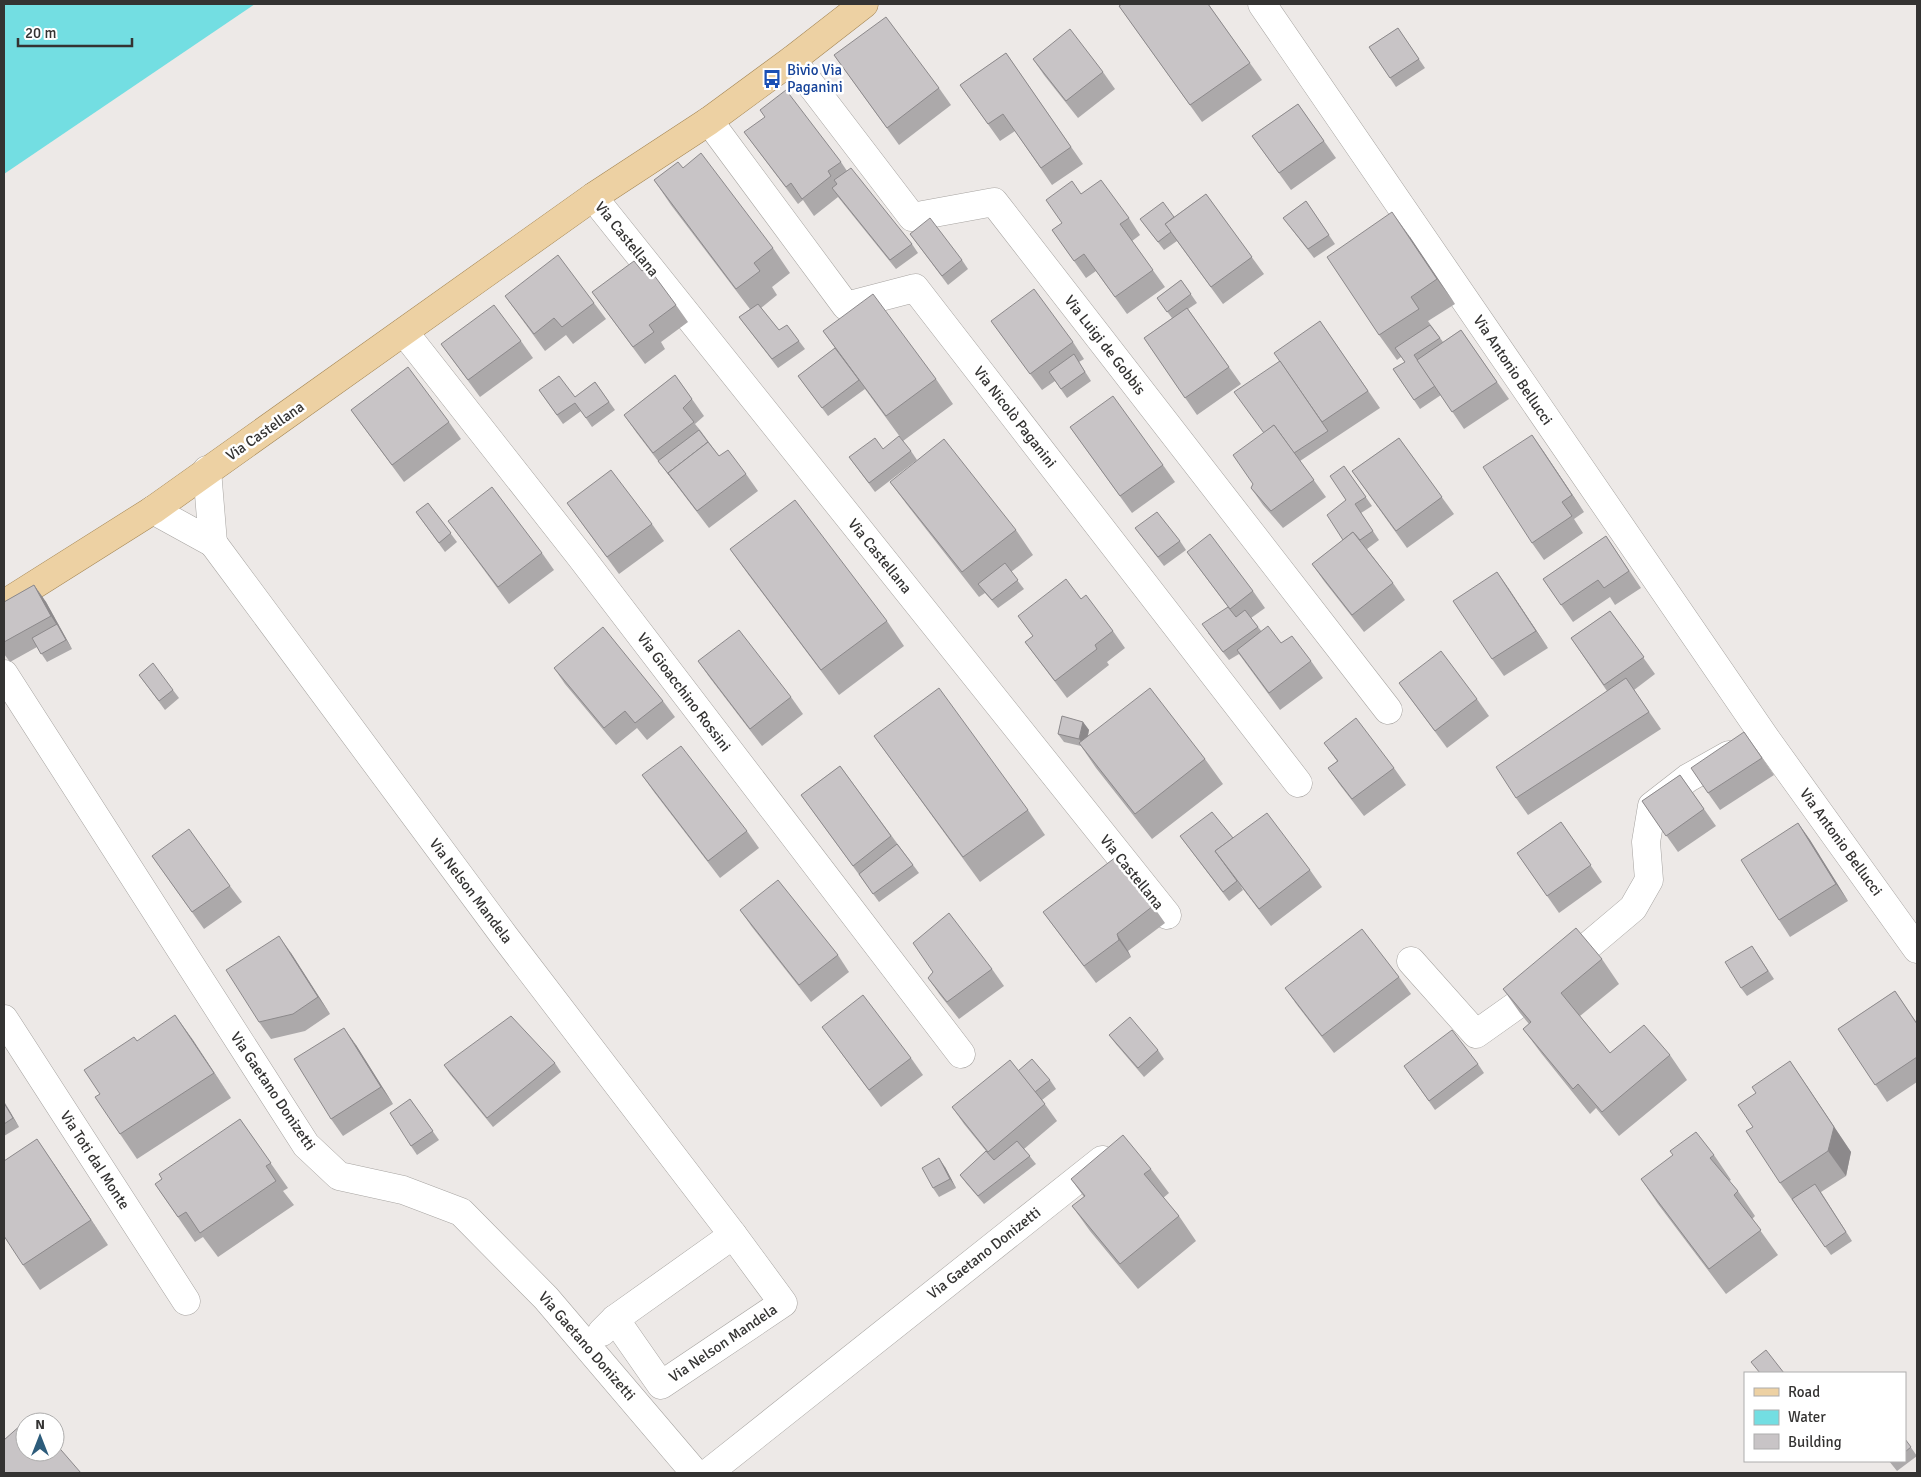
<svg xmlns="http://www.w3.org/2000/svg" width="1921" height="1477" viewBox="0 0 1921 1477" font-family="Signika,sans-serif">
	<rect width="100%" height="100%" fill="#ede9e7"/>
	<path fill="#73dee2" d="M4 4H255L4 174Z"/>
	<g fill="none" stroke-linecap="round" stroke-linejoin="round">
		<g stroke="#a7a4a1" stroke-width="29">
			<g id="street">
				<path d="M1262 4 1764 736 1917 949"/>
				<path d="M792 60 912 217 994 202 1388 710"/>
				<path d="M709 121 846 306 915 288 1298 783"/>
				<path d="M593 197 1167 915"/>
				<path d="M404 332 581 557 961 1054"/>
				<path d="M153 510 213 543 207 470"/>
				<path d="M213 543 505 937 733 1235 783 1303 661 1385 615 1319"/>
				<path d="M4 674 306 1145 339 1176 403 1190 461 1212 546 1298 695 1473"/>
				<path d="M1411 961 1476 1034 1524 1000 1633 908 1649 880 1646 842 1652 806 1688 778 1729 755"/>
				<path d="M4 1019 186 1301"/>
				<path d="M602 1332 615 1319 733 1235"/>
				<path d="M708 1473 1102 1160"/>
			</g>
		</g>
		<g stroke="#a48654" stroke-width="29">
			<path id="primary" d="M4 604 153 510 593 197 709 121 792 60 864 4"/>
		</g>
		<use href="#street" stroke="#fff" stroke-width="28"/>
		<use href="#primary" stroke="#edd1a3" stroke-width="28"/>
	</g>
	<g fill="#aca9aa">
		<path d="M1208 4 1262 80 1202 122 1119 6Z"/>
		<path d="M1398 28 1425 68 1396 87 1369 47Z"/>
		<path d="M1006 53 1083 164 1052 185 1015 131 1000 141 960 85Z"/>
		<path d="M834 55 939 88 951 105 899 145Z"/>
		<path d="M1033 59 1103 72 1115 89 1078 118 1044 75Z"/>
		<path d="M1298 104 1336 158 1291 190 1252 136Z"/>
		<path d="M744 132 841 162 847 171 912 244 918 253 896 269 838 197 814 216 803 200 798 204Z"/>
		<path d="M683 168 773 248 790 273 772 287 777 295 761 308 779 330 799 341 805 349 778 368 739 317 750 309 671 205 654 180Z"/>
		<path d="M1081 194 1129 218 1140 235 1132 241 1165 287 1127 314 1096 271 1086 278 1052 230 1062 223Z"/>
		<path d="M1206 194 1264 274 1223 304 1177 241 1164 250 1140 219 1174 217Z"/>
		<path d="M1306 201 1335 244 1314 258 1283 218Z"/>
		<path d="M910 234 962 260 968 269 948 285Z"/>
		<path d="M1410 237 1455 304 1428 321 1443 342 1461 330 1509 399 1464 429 1441 395 1420 409 1393 369 1405 362 1401 357 1397 360 1379 335Z"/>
		<path d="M642 271 676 305 688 322 661 342 665 349 645 364 592 292Z"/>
		<path d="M1181 280 1197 303 1188 309 1241 384 1197 415 1144 338 1172 318 1157 298Z"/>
		<path d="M505 296 594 303 606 319 573 344 566 335 545 351Z"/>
		<path d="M991 321 1073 342 1084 359 1079 362 1091 381 1067 398 1055 381 1042 390Z"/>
		<path d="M1320 321 1380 408 1300 461 1326 497 1283 528 1263 505 1251 488 1253 484 1280 361Z"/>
		<path d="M823 331 936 379 953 404 903 441 865 389 828 416 798 376 835 348Z"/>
		<path d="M521 341 533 358 480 397 441 344Z"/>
		<path d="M675 375 704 416 695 424 700 430 719 456 746 474 758 491 709 528 636 432 624 415Z"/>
		<path d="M595 382 615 410 592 427 581 411 563 424 539 390 575 397Z"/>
		<path d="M351 410 449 422 461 439 404 482Z"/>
		<path d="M1070 427 1163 465 1175 482 1132 513Z"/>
		<path d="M1532 435 1584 512 1574 519 1583 533 1544 560 1532 543Z"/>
		<path d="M1399 438 1454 514 1407 548 1352 471Z"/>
		<path d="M883 449 911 451 917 460 875 492 849 457Z"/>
		<path d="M1344 466 1372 506 1361 513 1379 540 1367 549 1393 583 1405 600 1364 632 1324 581 1312 564 1343 540 1346 500Z"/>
		<path d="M890 482 1016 530 1033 555 1011 572 1024 589 998 608 985 593 979 597 908 506Z"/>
		<path d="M428 503 457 542 445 552 416 512Z"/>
		<path d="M567 503 652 524 664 541 619 574Z"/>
		<path d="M448 521 542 553 554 570 509 604Z"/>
		<path d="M1135 528 1180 541 1186 550 1164 566Z"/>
		<path d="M1606 536 1641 588 1615 605 1610 597 1573 622 1543 579Z"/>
		<path d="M730 549 887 621 904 646 839 695 748 574Z"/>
		<path d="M1187 552 1253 591 1265 608 1251 618 1262 632 1311 661 1323 678 1280 710 1239 654 1229 660 1208 633 1228 607Z"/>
		<path d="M1497 572 1548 648 1504 676 1492 659Z"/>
		<path d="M34 585 46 602 72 649 47 662 37 647 10 662 4 654V602Z"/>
		<path d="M1081 599 1113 631 1125 648 1107 662 1109 665 1067 698 1025 642 1033 636 1018 616Z"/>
		<path d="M1610 611 1655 674 1634 690 1661 729 1528 815 1516 798 1607 691 1571 638Z"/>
		<path d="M698 661 791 697 803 714 762 746 710 678Z"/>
		<path d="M554 668 663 701 675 717 647 740 637 728 616 745 565 684Z"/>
		<path d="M139 675 173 690 179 698 165 710Z"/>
		<path d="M1399 683 1477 699 1489 716 1447 748Z"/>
		<path d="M1083 722 1089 730 1088 736 1205 759 1223 784 1152 839 1096 768 1081 746 1064 742 1058 734Z"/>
		<path d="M874 736 1028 810 1045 835 980 882Z"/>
		<path d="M1324 743 1394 768 1406 785 1364 816 1340 785 1328 768 1337 761Z"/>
		<path d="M1756 749 1774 775 1720 810 1708 793Z"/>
		<path d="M840 766 919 873 879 902 801 795Z"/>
		<path d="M642 775 747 831 759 848 720 878 654 792Z"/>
		<path d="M1680 775 1716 826 1678 852 1642 801Z"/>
		<path d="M1561 822 1602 882 1559 913 1517 853Z"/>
		<path d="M1798 823 1810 840 1848 901 1790 937 1779 920Z"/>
		<path d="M1180 836 1233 838 1310 870 1322 887 1271 926 1240 885 1243 890 1229 901Z"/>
		<path d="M152 856 230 886 242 902 204 929Z"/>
		<path d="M1153 906 1165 923 1128 951 1131 957 1096 983 1043 912Z"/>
		<path d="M740 910 838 955 849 972 811 1002 752 927Z"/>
		<path d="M1752 946 1774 979 1747 996 1741 988Z"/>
		<path d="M291 953 330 1014 305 1031 271 1039 259 1022Z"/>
		<path d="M1602 959 1619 984 1580 1016 1610 1053 1670 1055 1687 1080 1619 1136 1596 1108 1590 1114 1541 1053 1523 1029 1529 1024 1520 1013 1503 989Z"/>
		<path d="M992 969 1004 986 959 1019 940 995 928 978 933 972Z"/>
		<path d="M1399 977 1411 994 1334 1053 1297 1005 1285 988Z"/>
		<path d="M1895 991 1917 1023V1082L1887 1102 1838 1029Z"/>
		<path d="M175 1015 231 1098 137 1159 120 1134 100 1094Z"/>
		<path d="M822 1027 911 1058 923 1075 881 1107Z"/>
		<path d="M1109 1035 1158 1050 1164 1059 1144 1077 1115 1043Z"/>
		<path d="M356 1045 393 1104 343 1136 331 1119Z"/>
		<path d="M555 1063 561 1072 493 1127 450 1074 444 1065Z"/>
		<path d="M1478 1064 1484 1073 1435 1110 1404 1066Z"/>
		<path d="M1018 1071 1050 1080 1056 1089 1042 1100 1057 1121 1024 1149 1036 1164 984 1204 966 1183 960 1175 986 1151 964 1124 952 1107Z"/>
		<path d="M1807 1086 1851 1152 1846 1176 1821 1192 1852 1241 1831 1255 1780 1183Z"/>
		<path d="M410 1099 439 1140 417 1155 411 1146Z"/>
		<path d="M4 1101 19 1127 4 1136Z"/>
		<path d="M240 1119 288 1188 283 1191 294 1205 218 1257 203 1237 195 1242 155 1184Z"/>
		<path d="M1714 1155 1731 1180 1729 1181 1738 1191 1755 1216 1752 1219 1778 1255 1726 1294 1658 1204 1641 1179Z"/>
		<path d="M54 1164 108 1245 40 1290 23 1265Z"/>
		<path d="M945 1167 956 1188 939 1197 933 1188Z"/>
		<path d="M1151 1169 1169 1193 1163 1198 1179 1216 1196 1241 1138 1289 1090 1231 1072 1206 1084 1197 1071 1179Z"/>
		<path d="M1905 1439 1917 1456 1897 1471 1889 1461H1905Z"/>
	</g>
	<g fill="#8c898b">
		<path d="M1392 212 1410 237 1455 304 1437 279Z"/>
		<path d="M1532 435 1544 452 1584 512 1572 495Z"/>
		<path d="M1497 572 1509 589 1548 648 1536 631Z"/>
		<path d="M34 585 46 602 72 649 51 616Z"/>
		<path d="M1083 722 1089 730 1085 747 1079 739Z"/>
		<path d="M1798 823 1810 840 1848 901 1836 884Z"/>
		<path d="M1117 934 1128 951 1131 957 1119 940Z"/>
		<path d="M279 936 291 953 330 1014 318 997Z"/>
		<path d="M175 1015 193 1040 231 1098 214 1073Z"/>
		<path d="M344 1028 356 1045 393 1104 381 1087Z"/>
		<path d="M1790 1061 1851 1152 1846 1176 1828 1151Z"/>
		<path d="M4 1103 9 1110 19 1127 13 1118Z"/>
		<path d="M37 1139 54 1164 108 1245 91 1220Z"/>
		<path d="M939 1158 945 1167 956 1188 950 1179Z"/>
	</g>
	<g fill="#c8c4c6" stroke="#8c898b">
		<path d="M1122 4H1208L1250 63 1190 105 1119 6Z"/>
		<path d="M886 17 939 88 887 128 834 55Z"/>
		<path d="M1398 28 1419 59 1390 78 1369 47Z"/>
		<path d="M1070 29 1103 72 1066 101 1033 59Z"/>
		<path d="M1006 53 1071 147 1041 168 1003 114 988 124 960 85Z"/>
		<path d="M786 90 841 162 828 171 831 176 802 199 791 183 786 187 744 132 765 117 760 110Z"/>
		<path d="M1298 104 1324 141 1279 173 1252 136Z"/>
		<path d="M701 153 773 248 754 263 760 271 736 289 654 180 678 162 683 168Z"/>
		<path d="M851 168 912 244 890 260 832 188 837 184 834 180Z"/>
		<path d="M1101 180 1129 218 1120 224 1153 270 1115 297 1084 254 1074 261 1052 230 1062 223 1046 200 1072 181 1081 194Z"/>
		<path d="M1206 194 1252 257 1211 287 1165 224Z"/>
		<path d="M1306 201 1329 235 1308 249 1283 218Z"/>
		<path d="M1163 202 1174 217 1165 224 1171 232 1158 242 1140 219Z"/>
		<path d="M1392 212 1437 279 1411 297 1419 309 1379 335 1327 257Z"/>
		<path d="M930 218 962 260 942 276 910 234Z"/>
		<path d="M558 255 594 303 562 327 554 318 534 334 505 296Z"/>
		<path d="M634 261 642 271 648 267 676 305 649 325 654 332 633 347 592 292Z"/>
		<path d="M1181 280 1191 294 1167 312 1157 298Z"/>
		<path d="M1034 289 1073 342 1030 374 991 321Z"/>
		<path d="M873 294 936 379 886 416 823 331Z"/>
		<path d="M758 304 779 330 787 325 799 341 772 359 739 317Z"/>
		<path d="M494 305 521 341 468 380 441 344Z"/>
		<path d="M1187 308 1229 367 1185 398 1144 338Z"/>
		<path d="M1320 321 1368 391 1322 422 1274 353Z"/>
		<path d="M1430 325 1440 338 1414 355 1435 386 1414 400 1393 369 1405 362 1395 348Z"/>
		<path d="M1461 330 1497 382 1452 412 1417 360Z"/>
		<path d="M835 348 859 380 822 408 798 376Z"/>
		<path d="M1074 354 1085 372 1061 389 1049 372Z"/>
		<path d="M1280 361 1328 431 1294 453 1274 425 1264 433 1234 392Z"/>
		<path d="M408 367 449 422 392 465 351 410Z"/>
		<path d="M675 375 692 399 683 408 694 422 653 453 624 415Z"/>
		<path d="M559 376 575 397 595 382 609 402 586 418 575 403 557 415 539 390Z"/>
		<path d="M1113 396 1163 465 1120 496 1070 427Z"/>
		<path d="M1274 425 1314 480 1271 511 1251 488 1253 484 1233 455Z"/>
		<path d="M699 430 708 442 668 473 674 481 658 461Z"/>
		<path d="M1532 435 1572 495 1562 502 1572 516 1532 543 1483 467Z"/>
		<path d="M899 436 911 451 869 483 849 457 875 438 883 449Z"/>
		<path d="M1399 438 1442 497 1396 531 1352 471Z"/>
		<path d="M944 439 1016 530 962 572 890 482Z"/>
		<path d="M708 442 719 456 728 450 746 474 697 511 668 473Z"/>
		<path d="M1344 466 1366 497 1355 504 1373 531 1360 540 1353 532 1343 540 1327 515 1346 500 1330 476Z"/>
		<path d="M611 470 652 524 607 557 567 503Z"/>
		<path d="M492 487 542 553 498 587 448 521Z"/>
		<path d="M795 500 887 621 821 670 730 549Z"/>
		<path d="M428 503 451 533 439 543 416 512Z"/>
		<path d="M1157 512 1180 541 1158 557 1135 528Z"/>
		<path d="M1353 532 1393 583 1352 615 1312 564Z"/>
		<path d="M1210 534 1253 591 1230 609 1187 552Z"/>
		<path d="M1606 536 1629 571 1604 588 1598 580 1561 605 1543 579Z"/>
		<path d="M1005 563 1018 580 992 600 978 584Z"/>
		<path d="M1497 572 1536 631 1492 659 1453 601Z"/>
		<path d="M1066 579 1081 599 1086 595 1113 631 1095 645 1097 649 1055 681 1025 642 1033 636 1018 616Z"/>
		<path d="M34 585 51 616 4 642V602Z"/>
		<path d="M1228 607 1236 617 1245 610 1258 627 1223 652 1202 624Z"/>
		<path d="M1610 611 1644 657 1604 685 1571 638Z"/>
		<path d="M57 624 66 640 41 654 32 638Z"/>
		<path d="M1268 626 1281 643 1292 636 1311 661 1269 693 1237 650Z"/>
		<path d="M603 627 663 701 635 723 625 711 604 728 554 668Z"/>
		<path d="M739 630 791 697 750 729 698 661Z"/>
		<path d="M1441 651 1477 699 1435 731 1399 683Z"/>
		<path d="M153 663 173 690 159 701 139 675Z"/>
		<path d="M1626 678 1649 712 1516 798 1496 767Z"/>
		<path d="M939 688 1028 810 963 857 874 736Z"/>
		<path d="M1150 688 1205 759 1135 814 1079 743Z"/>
		<path d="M1062 716 1083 722 1079 739 1058 734Z"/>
		<path d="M1356 718 1394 768 1352 799 1328 768 1338 761 1324 743Z"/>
		<path d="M1744 732 1762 758 1708 793 1691 768Z"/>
		<path d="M681 746 747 831 708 861 642 775Z"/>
		<path d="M840 766 891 836 853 866 801 795Z"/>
		<path d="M1680 775 1704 809 1666 836 1642 801Z"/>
		<path d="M1212 812 1233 838 1215 851 1237 881 1223 892 1180 836Z"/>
		<path d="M1267 813 1310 870 1259 909 1215 851Z"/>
		<path d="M1561 822 1591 865 1547 896 1517 853Z"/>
		<path d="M1798 823 1836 884 1779 920 1741 860Z"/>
		<path d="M189 829 230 886 192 912 152 856Z"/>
		<path d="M897 844 913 865 873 894 859 874Z"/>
		<path d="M1116 857 1153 906 1117 934 1119 940 1084 966 1043 912Z"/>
		<path d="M778 880 838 955 799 985 740 910Z"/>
		<path d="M949 913 992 969 947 1002 928 978 933 972 913 943Z"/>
		<path d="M1576 928 1602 959 1561 993 1610 1053 1644 1025 1670 1055 1602 1112 1578 1084 1573 1089 1523 1029 1531 1022 1503 989Z"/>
		<path d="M1362 929 1399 977 1322 1036 1285 988Z"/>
		<path d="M279 936 318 997 293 1014 259 1022 226 970Z"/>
		<path d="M1752 946 1768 971 1741 988 1725 962Z"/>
		<path d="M1895 991 1917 1024V1057L1875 1085 1838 1029Z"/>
		<path d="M863 995 911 1058 869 1090 822 1027Z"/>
		<path d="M175 1015 214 1073 120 1134 95 1097 100 1094 84 1070 134 1037 137 1041Z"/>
		<path d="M511 1016 555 1063 487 1118 444 1065Z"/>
		<path d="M1130 1017 1158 1050 1138 1068 1109 1035Z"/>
		<path d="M344 1028 381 1087 331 1119 294 1059Z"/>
		<path d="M1452 1030 1478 1064 1429 1101 1404 1066Z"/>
		<path d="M1032 1059 1050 1080 1035 1092 1018 1071Z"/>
		<path d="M1010 1060 1045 1104 988 1152 952 1107Z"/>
		<path d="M1790 1061 1834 1127 1828 1151 1780 1183 1746 1131 1753 1127 1738 1105 1756 1093 1752 1087Z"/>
		<path d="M410 1099 433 1131 411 1146 390 1113Z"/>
		<path d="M4 1103 13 1118 4 1124Z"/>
		<path d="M240 1119 271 1163 266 1166 276 1181 200 1233 186 1212 178 1217 155 1184 162 1179 159 1174Z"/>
		<path d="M1696 1132 1714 1155 1710 1158 1738 1191 1734 1195 1761 1230 1709 1269 1641 1179 1673 1155 1670 1151Z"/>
		<path d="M1123 1135 1151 1169 1144 1174 1179 1216 1120 1264 1072 1206 1085 1196 1071 1179Z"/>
		<path d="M37 1139 91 1220 23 1265 4 1236V1161Z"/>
		<path d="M1017 1141 1030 1156 978 1196 960 1175 986 1151 994 1160Z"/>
		<path d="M939 1158 950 1179 933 1188 922 1168Z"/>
		<path d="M1815 1184 1846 1232 1825 1247 1792 1199Z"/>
		<path d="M1766 1350 1784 1373H1760L1751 1362Z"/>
		<path d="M31 1416 36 1422H25V1452H55V1443L81 1473H4V1440Z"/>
		<path d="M1905 1439 1911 1447 1905 1452Z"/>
	</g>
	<defs>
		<g id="bus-bare" transform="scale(1.5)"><path d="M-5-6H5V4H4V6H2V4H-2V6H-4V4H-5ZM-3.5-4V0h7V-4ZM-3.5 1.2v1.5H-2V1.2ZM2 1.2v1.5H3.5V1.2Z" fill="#1a4fb4" stroke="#fff" stroke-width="2.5" paint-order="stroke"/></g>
	</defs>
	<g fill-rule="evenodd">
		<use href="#bus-bare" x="772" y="79"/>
	</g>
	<g text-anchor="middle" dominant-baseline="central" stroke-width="5" stroke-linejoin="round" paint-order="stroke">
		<g font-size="15" fill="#164399" stroke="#fff" text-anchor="start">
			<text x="787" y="70">Bivio Via<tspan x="787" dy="17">Paganini</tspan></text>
		</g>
		<g font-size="15" fill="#343332" stroke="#fff">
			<text transform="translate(627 239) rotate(51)">Via Castellana</text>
			<text transform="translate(1105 345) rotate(52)">Via Luigi de Gobbis</text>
			<text transform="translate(1513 370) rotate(56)">Via Antonio Bellucci</text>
			<text transform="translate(1015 417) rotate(52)">Via Nicolò Paganini</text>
			<text transform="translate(265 431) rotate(-35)">Via Castellana</text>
			<text transform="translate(880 556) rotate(51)">Via Castellana</text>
			<text transform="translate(684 692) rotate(53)">Via Gioacchino Rossini</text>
			<text transform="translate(1841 842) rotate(54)">Via Antonio Bellucci</text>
			<text transform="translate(1132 872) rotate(51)">Via Castellana</text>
			<text transform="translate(471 891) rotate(53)">Via Nelson Mandela</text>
			<text transform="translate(273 1091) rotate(56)">Via Gaetano Donizetti</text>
			<text transform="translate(95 1160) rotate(57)">Via Toti dal Monte</text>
			<text transform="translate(984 1253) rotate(-38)">Via Gaetano Donizetti</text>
			<text transform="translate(723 1343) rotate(-34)">Via Nelson Mandela</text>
			<text transform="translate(587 1346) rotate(49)">Via Gaetano Donizetti</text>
		</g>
	</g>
	<rect width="1921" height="1477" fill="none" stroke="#343332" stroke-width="10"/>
	<rect x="1744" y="1372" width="162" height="90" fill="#ffffff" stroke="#aeadad"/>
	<rect x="1754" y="1388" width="25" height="8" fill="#edd1a3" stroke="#aeadad"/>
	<text x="1788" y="1397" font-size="15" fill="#343332">Road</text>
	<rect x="1754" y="1410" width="25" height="15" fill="#73dee2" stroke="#aeadad"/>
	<text x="1788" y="1422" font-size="15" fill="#343332">Water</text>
	<rect x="1754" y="1434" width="25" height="15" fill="#c8c4c6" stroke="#aeadad"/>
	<text x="1788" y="1447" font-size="15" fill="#343332">Building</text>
	<g transform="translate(40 1437)"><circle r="24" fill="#ffffff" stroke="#aeadad"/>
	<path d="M0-4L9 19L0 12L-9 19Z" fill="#2d5c7b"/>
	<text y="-8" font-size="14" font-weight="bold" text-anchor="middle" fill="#343332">N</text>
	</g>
	<path d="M18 38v8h114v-8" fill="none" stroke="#343332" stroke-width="2.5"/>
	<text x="25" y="38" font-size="15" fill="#343332" stroke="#ffffff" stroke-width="4" paint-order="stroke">20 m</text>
</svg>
